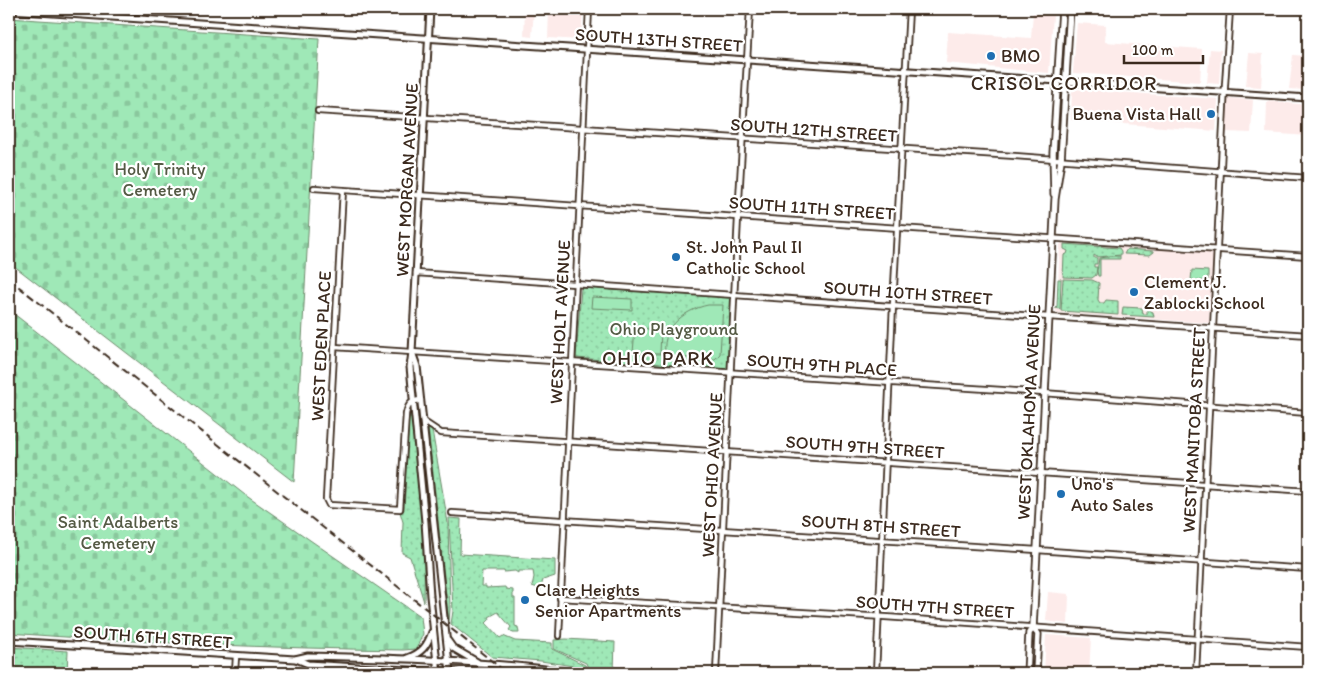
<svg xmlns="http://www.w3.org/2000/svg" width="1317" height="682" viewBox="0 0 1317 682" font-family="Itim,sans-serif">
	<defs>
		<pattern id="green-dots" width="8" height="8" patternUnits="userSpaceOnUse" patternTransform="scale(1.25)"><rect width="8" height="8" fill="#9fe8b7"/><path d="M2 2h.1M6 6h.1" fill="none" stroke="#8ac79d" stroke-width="1.8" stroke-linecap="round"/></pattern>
		<pattern id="cemetery-stones" width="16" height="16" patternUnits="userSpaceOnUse" patternTransform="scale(1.25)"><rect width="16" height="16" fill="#9fe8b7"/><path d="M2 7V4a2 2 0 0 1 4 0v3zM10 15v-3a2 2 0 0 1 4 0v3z" fill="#8ac79d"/></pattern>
	</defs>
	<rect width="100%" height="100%" fill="#fff"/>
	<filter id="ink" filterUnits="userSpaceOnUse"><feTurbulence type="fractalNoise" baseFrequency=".02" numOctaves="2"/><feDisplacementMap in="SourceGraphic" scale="10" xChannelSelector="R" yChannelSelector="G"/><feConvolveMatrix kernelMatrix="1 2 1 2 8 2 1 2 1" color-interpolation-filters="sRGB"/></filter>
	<g filter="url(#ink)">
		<g fill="#fdebea">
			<path d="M525 9H534L532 37 524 36Z"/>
			<path d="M549 9H583L581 40 548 38Z"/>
			<path d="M1033 13 1053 15 1049 73 946 63 948 32 1031 38Z"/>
			<path d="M1077 23 1106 25 1105 42 1202 49 1200 82 1073 73Z"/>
			<path d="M1210 49 1221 50 1219 84 1207 83Z"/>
			<path d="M1249 53 1263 54 1261 87 1246 86Z"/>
			<path d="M1293 55 1308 56V90L1289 89Z"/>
			<path d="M1072 89 1218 99 1216 131 1071 120Z"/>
			<path d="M1228 98 1253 100 1251 133 1226 132Z"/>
			<path d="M1267 101 1308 105V136L1266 133Z"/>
			<path d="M1062 242 1212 253 1213 256 1209 323 1058 313 1055 310V308L1057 306 1060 245Z"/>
			<path d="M1048 592 1069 594 1068 624 1046 621Z"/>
			<path d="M1046 635 1091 638 1089 673H1044Z"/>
		</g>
		<g fill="url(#green-dots)" stroke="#6d896a">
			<path d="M1064 244 1119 248 1121 251V255L1097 257 1094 255V258H1097V264H1094V267H1097L1096 275 1092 278 1063 277 1064 255 1067 254 1068 251 1064 249Z"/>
			<path d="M1127 249 1154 251V252L1150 255 1124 254Z"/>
			<path d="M1113 256H1120V259H1100V276H1098L1097 271 1099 258Z"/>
			<path d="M1058 279H1061L1060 309 1055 308 1057 306Z"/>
			<path d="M1063 279 1092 280 1099 283 1098 300 1100 303H1104L1106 300 1118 301V315L1061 311Z"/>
			<path d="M581 288 731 297 727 369 576 358Z"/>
			<path d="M1123 307 1142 308 1143 314H1147V309L1153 312 1154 317 1122 315Z"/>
			<path d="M409 414H411C418 477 426 539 424 602L410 557 402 553 403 522 400 512 404 510Z"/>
			<path d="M428 427 432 430 448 523 450 609 449 623Z"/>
			<path d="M449 518 461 519 460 554 555 560V576L543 580 540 591 538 588 532 586 534 577 533 571H518V573L515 571 504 572V571H482L481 586H486V588L505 587 506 589 513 590V598H515V626L518 627 519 633H513L509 630 511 627 498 612 489 617 490 619 486 623 500 638 503 636 515 641 552 643V649L585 665 586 668 541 661 492 657 451 624 453 611Z"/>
			<path d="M566 639 615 642 614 671 588 668 586 663 554 649V640Z"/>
			<path d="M9 647 68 651 67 673H9Z"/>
		</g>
		<g fill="url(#cemetery-stones)" stroke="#6d896a">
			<path d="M9 18 319 39 294 482 9 262Z"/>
			<path d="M9 310 245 495 421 617 423 634 416 649 403 650C271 648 140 643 9 633Z"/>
		</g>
		<g fill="#9fe8b7" stroke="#6d896a">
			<path d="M1192 270 1208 271V281L1191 280Z"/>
			<path d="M592 297 632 299V310L591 308Z"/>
			<path d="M708 305H723L720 354 715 359 666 357C659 330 683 310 708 305Z"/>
			<path d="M635 328 661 330 660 354 633 353Z"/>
		</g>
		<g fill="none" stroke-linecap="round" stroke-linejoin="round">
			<g stroke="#3b2a1e" stroke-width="8">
				<g id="minor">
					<path d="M1292 9 1308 10"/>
					<path d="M110 17V9"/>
					<path d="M318 111 1015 156 1308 178"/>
					<path d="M314 188 1308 256"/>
					<path d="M343 190 326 499 329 505 400 509 406 414C408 404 411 401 421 400"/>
					<path d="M416 273 1308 335"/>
					<path d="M334 347 1002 390 1308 413"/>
					<path d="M423 421 441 433 1308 491"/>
					<path d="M452 513 1037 550 1308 569"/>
					<path d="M560 598 885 617 1308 647"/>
					<path d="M559 636 589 9"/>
					<path d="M235 673 236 656"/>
					<path d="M716 673 738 217 750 9"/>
					<path d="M876 673 893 305 909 9"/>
					<path d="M1196 673 1225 85 1230 9"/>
				</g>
			</g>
			<g stroke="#3b2a1e" stroke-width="9">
				<g id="tertiary">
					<path d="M430 9 412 352 410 367 425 522 430 596 438 673"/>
					<path d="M9 10 1308 98"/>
					<path d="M412 352 417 366 450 673"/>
					<path d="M9 641 295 659 308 656C398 658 488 661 577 673"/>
					<path d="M448 641 453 648 477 662"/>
					<path d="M407 658C422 653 427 646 432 632"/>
					<path d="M296 659 308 664 456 673"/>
				</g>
			</g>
			<g stroke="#3b2a1e" stroke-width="9">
				<g id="secondary">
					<path d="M1054 194 1053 153 1062 9"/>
					<path d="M1033 628 1038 634 1036 673"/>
					<path d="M1027 673 1029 633 1033 628 1055 199 1061 160 1070 9"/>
				</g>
			</g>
			<use href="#minor" stroke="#fff" stroke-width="4.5"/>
			<use href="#tertiary" stroke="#fff" stroke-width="5"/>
			<use href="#secondary" stroke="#fff" stroke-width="5.5"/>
			<path stroke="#3b2a1e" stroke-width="2" stroke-dasharray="8 4" stroke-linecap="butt" d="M9 279 507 673"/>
		</g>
	</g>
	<g fill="#1f6fb2" stroke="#fff" stroke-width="2">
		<circle cx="991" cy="56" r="5"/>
		<circle cx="1211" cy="114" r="5"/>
		<circle cx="676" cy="257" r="5"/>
		<circle cx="1134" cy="292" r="5"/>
		<circle cx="1061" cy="494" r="5"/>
		<circle cx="525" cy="600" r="5"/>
	</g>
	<g text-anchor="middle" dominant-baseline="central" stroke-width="4.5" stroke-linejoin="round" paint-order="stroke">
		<g font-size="18" fill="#3b2a1e" stroke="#fff">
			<text transform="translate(659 40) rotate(4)">SOUTH 13TH STREET</text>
			<text transform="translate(814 130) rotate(4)">SOUTH 12TH STREET</text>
			<text transform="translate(407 180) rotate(-87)">WEST MORGAN AVENUE</text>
			<text transform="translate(812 208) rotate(4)">SOUTH 11TH STREET</text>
			<text transform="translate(908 293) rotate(4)">SOUTH 10TH STREET</text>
			<text transform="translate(560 322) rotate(-87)">WEST HOLT AVENUE</text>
			<text transform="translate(321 346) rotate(-87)">WEST EDEN PLACE</text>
			<text transform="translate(822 365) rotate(4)">SOUTH 9TH PLACE</text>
			<text transform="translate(1029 412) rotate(-87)">WEST OKLAHOMA AVENUE</text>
			<text transform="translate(1194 430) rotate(-87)">WEST MANITOBA STREET</text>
			<text transform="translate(865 447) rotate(4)">SOUTH 9TH STREET</text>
			<text transform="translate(712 475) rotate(-87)">WEST OHIO AVENUE</text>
			<text transform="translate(881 526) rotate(4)">SOUTH 8TH STREET</text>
			<text transform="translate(935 607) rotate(4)">SOUTH 7TH STREET</text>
			<text transform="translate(153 637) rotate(4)">SOUTH 6TH STREET</text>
		</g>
		<g font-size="18" fill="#3b2a1e" stroke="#fff" text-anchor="start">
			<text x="1001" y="56">BMO</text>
			<text x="1201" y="114" text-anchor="end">Buena Vista Hall</text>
			<text x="686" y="247">St. John Paul II<tspan x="686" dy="21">Catholic School</tspan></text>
			<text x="1144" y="282">Clement J.<tspan x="1144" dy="21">Zablocki School</tspan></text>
			<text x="1071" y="484">Uno's<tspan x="1071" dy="21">Auto Sales</tspan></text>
			<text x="535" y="590">Clare Heights<tspan x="535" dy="21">Senior Apartments</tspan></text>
		</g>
		<g font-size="18" fill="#545a44" stroke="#fff">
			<text x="160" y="169">Holy Trinity<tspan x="160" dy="21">Cemetery</tspan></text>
			<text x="674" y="329">Ohio Playground</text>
			<text x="118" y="522">Saint Adalberts<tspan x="118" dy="21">Cemetery</tspan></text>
		</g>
		<g font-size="20" letter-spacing="1" fill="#3b2a1e" stroke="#fff">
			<text x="1064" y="83">CRISOL CORRIDOR</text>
			<text x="658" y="358">OHIO PARK</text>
		</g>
	</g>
	<rect width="1317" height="682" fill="none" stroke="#fff" stroke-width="30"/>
	<rect x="15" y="15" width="1287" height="652" fill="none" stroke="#3b2a1e" stroke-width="2" filter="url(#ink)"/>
	<path d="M1124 55v8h79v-8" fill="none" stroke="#3b2a1e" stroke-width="2.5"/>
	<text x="1132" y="55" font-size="15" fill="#3b2a1e" stroke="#ffffff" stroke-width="4" paint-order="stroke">100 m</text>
</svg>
